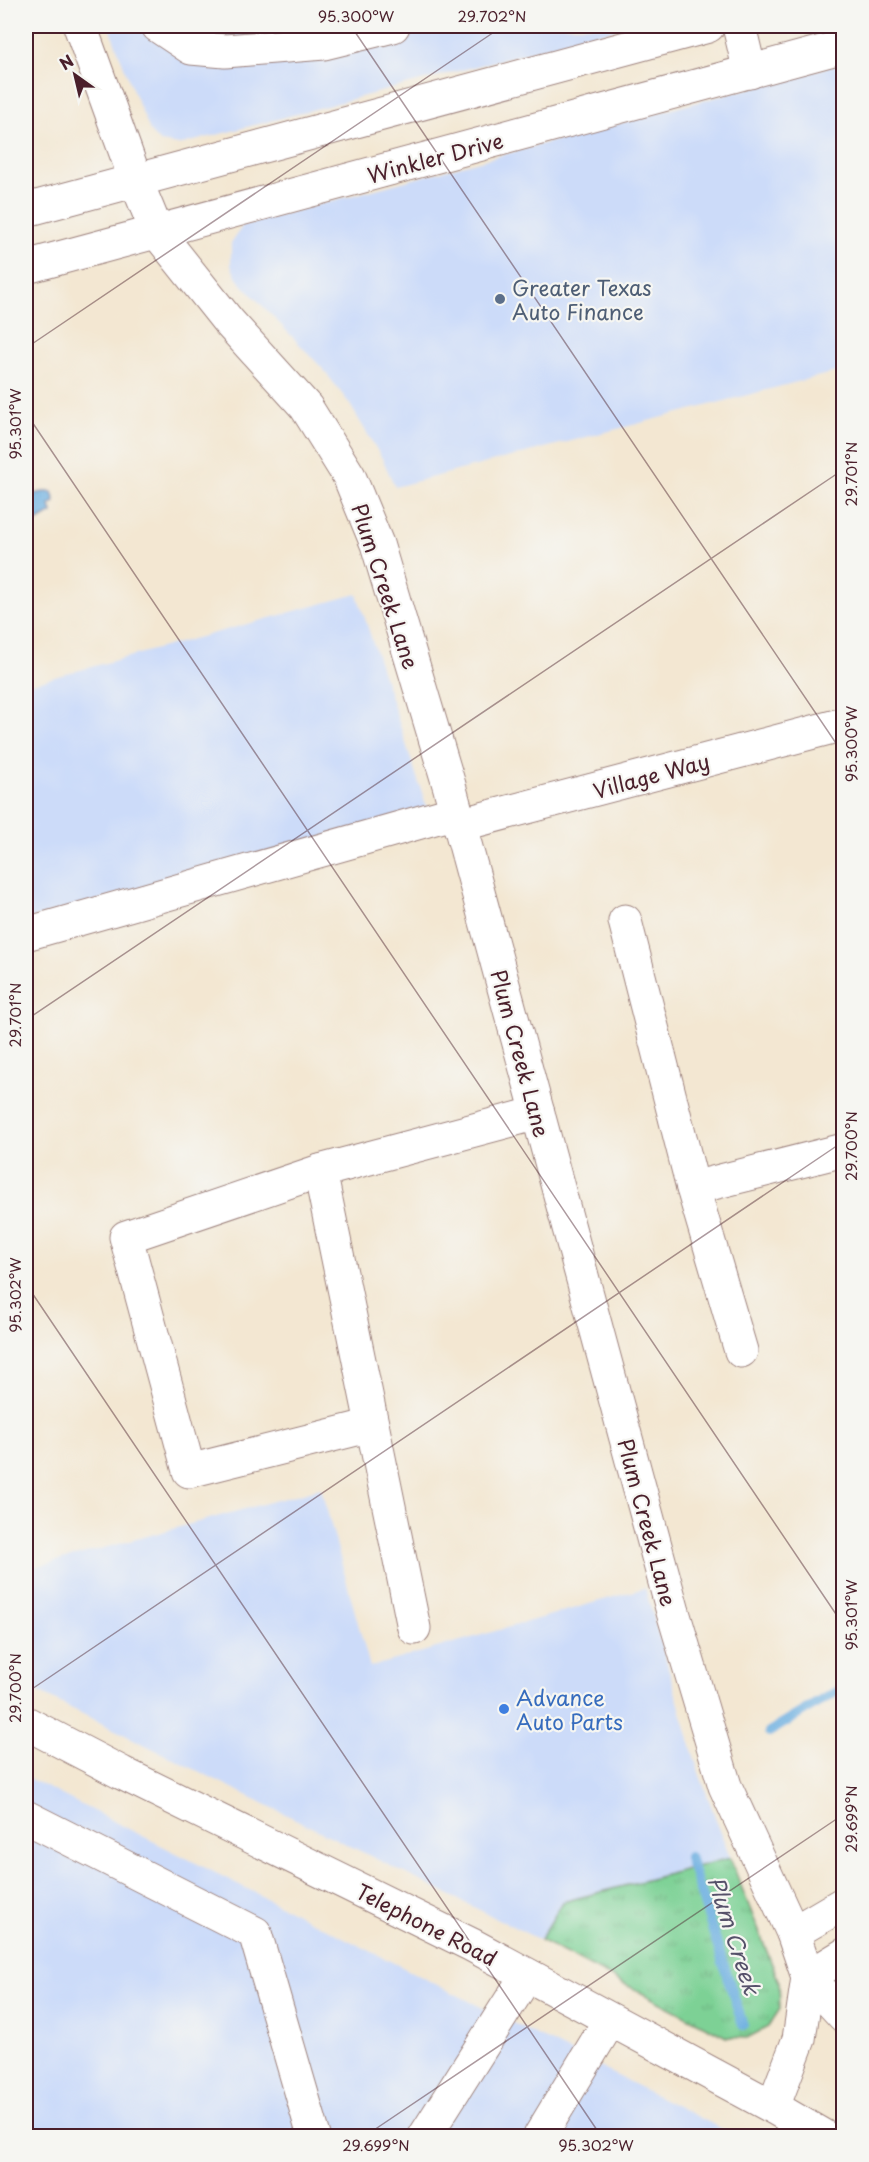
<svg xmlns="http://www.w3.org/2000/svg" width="869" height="2162" viewBox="0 0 869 2162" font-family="'Playpen Sans',sans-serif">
	<defs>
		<pattern id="grass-tufts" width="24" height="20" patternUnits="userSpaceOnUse" patternTransform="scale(1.5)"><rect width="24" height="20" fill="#7dd195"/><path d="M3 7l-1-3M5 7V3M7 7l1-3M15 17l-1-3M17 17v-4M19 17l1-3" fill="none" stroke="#6eb381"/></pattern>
	</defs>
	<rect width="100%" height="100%" fill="#f6f6f2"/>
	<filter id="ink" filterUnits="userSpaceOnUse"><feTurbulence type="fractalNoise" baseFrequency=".0167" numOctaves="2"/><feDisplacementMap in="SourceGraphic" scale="12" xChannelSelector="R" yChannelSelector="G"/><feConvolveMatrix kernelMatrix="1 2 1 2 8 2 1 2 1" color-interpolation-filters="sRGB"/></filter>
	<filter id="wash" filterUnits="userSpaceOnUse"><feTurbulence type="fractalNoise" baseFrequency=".008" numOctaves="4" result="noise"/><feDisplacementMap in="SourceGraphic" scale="24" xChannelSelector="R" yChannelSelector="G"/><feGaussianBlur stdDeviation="1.35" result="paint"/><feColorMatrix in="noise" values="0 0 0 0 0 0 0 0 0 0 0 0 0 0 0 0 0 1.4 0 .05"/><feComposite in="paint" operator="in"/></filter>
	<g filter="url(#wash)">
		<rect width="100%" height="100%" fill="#f3e7d2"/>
		<g fill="#ccdbf9">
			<path d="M109 26H628L179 145 160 142 151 133 133 91Z"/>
			<path d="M843 63V370L395 487 383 460 349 403 323 369 238 280 231 266V243L243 225Z"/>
			<path d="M357 594 428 811 26 920V685Z"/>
			<path d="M321 1488 370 1667 645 1588 698 1770 730 1858 563 1902 540 1940 26 1686V1545L32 1568Z"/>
			<path d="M26 1777 736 2136H26Z"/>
		</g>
		<path fill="url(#grass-tufts)" stroke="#647860" stroke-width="1.5" d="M730 1858 779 1982 780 2009 768 2027 747 2038 726 2037 540 1940 563 1902Z"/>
		<path fill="#6baee0" stroke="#5a6686" stroke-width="1.5" d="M43 492H52L55 502 50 505 52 513 40 520 26 525V496Z"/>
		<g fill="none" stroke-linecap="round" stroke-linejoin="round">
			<g stroke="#6baee0" stroke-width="10">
				<path d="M769 1732 844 1687"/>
				<path d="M689 1857 743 2025"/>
			</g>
		</g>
	</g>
	<g filter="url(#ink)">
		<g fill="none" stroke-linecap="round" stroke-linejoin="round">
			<g stroke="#9e837e" stroke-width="35">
				<g id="minor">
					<path d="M80 26 136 181 157 232 228 321 306 407 349 476 377 544 449 785 673 1612 725 1786 793 1933 808 1977 844 2016"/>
					<path d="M158 26 191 48 225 51 324 43 393 26"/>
					<path d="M459 825 844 724"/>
					<path d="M625 921 693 1188 741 1351"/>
					<path d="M26 934 456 812"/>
					<path d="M320 1171 126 1237 189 1471 372 1425"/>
					<path d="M693 1188 844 1150"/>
					<path d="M414 1628 320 1171 538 1113"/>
					<path d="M26 1817 255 1933 314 2136"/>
					<path d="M793 1933 844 1903"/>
					<path d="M808 1977 844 1955"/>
					<path d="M773 2107 799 2039 808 1977"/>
					<path d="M425 2136 527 1975"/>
					<path d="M540 2136 610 2020"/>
				</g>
			</g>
			<g stroke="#9e837e" stroke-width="35">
				<g id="major">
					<path d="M739 26 750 72"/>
					<path d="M26 210 708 26"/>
					<path d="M26 267 844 46"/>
					<path d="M26 1723 122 1773 472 1945 773 2107 823 2136"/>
				</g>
			</g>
			<use href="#minor" stroke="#fff" stroke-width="33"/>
			<use href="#major" stroke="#fff" stroke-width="33"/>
		</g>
	</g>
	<path fill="none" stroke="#4a1f2b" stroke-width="1.5" stroke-opacity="0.45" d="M351 26 844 755M26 348 503 26M26 413 844 1626M26 1020 844 469M26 1284 601 2136M26 1693 844 1141M365 2136 844 1814"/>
	<circle fill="#5c6f8a" stroke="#f6f6f2" stroke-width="2" cx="500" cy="299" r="6"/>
	<circle fill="#3f7fe0" stroke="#f6f6f2" stroke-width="2" cx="504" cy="1709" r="6"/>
	<g text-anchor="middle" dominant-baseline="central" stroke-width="4.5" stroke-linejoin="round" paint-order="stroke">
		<g font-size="21" fill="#4a1f2b" stroke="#f6f6f2">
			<text transform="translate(435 157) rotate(-15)">Winkler Drive</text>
			<text transform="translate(386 586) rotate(72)">Plum Creek Lane</text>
			<text transform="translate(651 775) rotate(-15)">Village Way</text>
			<text transform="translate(521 1053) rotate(75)">Plum Creek Lane</text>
			<text transform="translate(648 1522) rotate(75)">Plum Creek Lane</text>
			<text transform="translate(427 1924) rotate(27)">Telephone Road</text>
		</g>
		<g font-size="21" fill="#4e5e75" stroke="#f6f6f2" text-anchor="start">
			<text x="512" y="287">Greater Texas<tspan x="512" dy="24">Auto Finance</tspan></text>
		</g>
		<g font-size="21" fill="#366cbe" stroke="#f6f6f2" text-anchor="start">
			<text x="516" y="1697">Advance<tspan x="516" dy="24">Auto Parts</tspan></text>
		</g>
		<g font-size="22" font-style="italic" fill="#56516a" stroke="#f6f6f2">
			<text transform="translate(735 1935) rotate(72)">Plum Creek</text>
		</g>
	</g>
	<rect width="869" height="2162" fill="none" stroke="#f6f6f2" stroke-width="66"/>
	<g transform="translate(75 75) rotate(326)" stroke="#f6f6f2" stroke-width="4.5" paint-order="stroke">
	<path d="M0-4.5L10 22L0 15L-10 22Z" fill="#4a1f2b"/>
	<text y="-9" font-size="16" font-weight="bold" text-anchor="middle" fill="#4a1f2b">N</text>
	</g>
	<rect x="33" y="33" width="803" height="2096" fill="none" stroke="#4a1f2b" stroke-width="2"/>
	<g font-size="15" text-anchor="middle" fill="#4a1f2b">
		<text x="356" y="22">95.300°W</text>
		<text x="492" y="22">29.702°N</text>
		<text transform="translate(16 424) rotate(-90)" y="5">95.301°W</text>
		<text transform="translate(852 474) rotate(-90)" y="5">29.701°N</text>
		<text transform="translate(852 744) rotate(-90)" y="5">95.300°W</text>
		<text transform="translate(16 1015) rotate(-90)" y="5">29.701°N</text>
		<text transform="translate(852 1146) rotate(-90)" y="5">29.700°N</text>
		<text transform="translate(16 1295) rotate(-90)" y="5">95.302°W</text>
		<text transform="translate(852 1615) rotate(-90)" y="5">95.301°W</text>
		<text transform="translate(16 1688) rotate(-90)" y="5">29.700°N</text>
		<text transform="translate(852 1819) rotate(-90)" y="5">29.699°N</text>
		<text x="376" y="2151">29.699°N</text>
		<text x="596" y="2151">95.302°W</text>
	</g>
</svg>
